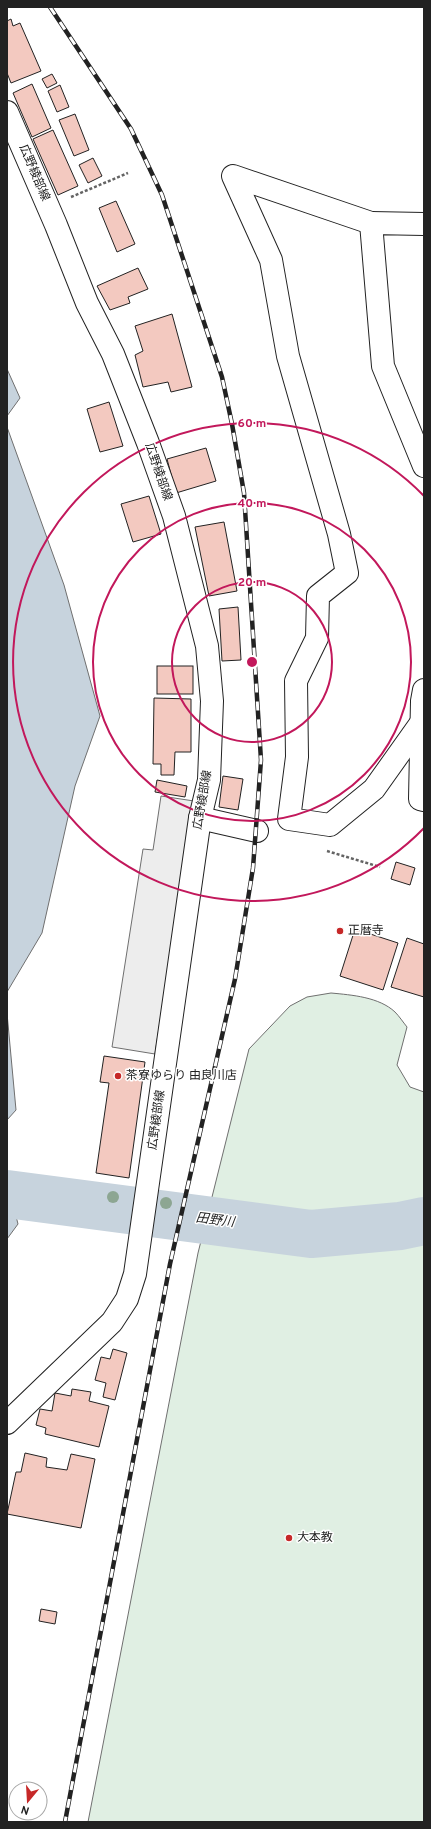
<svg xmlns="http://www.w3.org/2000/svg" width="431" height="1829" viewBox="0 0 431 1829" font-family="Overpass,'Noto Sans JP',sans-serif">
	<rect width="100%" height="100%" fill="#fff"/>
	<path fill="#e0efe3" stroke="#6f6f6f" d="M331 993C352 995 379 997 395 1012 399 1016 403 1022 407 1027L397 1065 410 1087 424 1092V1822H88L198 1253 249 1049 290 1006 307 997Z"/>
	<path fill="#ededed" stroke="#6f6f6f" d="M161 796 194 801 155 1054 112 1047 143 849 153 850Z"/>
	<g fill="#c7d3dd" stroke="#6f6f6f">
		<path d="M7 369 20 398 7 416Z"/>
		<path d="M7 427 64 585 100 716 75 786 42 933 7 992Z"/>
		<path d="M7 1013 16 1110 7 1120Z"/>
		<path d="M7 1181 18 1224 7 1239Z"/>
	</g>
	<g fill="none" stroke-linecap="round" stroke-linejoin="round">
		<path stroke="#c7d3dd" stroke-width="48" d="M7 1194 311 1234 400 1226 424 1221"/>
	</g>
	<g fill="#f3c9c0" stroke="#222">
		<path d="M11 19 13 26 20 23 41 71 11 83 7 73V21Z"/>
		<path d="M52 74 57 83 47 88 42 79Z"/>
		<path d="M32 84 51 128 32 137 13 93Z"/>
		<path d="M60 85 69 107 57 112 48 91Z"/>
		<path d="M75 114 89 150 74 156 59 120Z"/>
		<path d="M53 130 78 186 58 195 33 139Z"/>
		<path d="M93 158 102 176 88 183 79 165Z"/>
		<path d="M116 201 135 244 117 252 99 208Z"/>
		<path d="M138 268 148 289 128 297 130 303 110 310 97 286Z"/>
		<path d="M172 314 192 387 171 392 168 382 143 387 135 355 143 351 135 326Z"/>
		<path d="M109 402 123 446 100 452 87 409Z"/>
		<path d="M206 448 216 481 176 493 167 459Z"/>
		<path d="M149 496 161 534 133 542 121 504Z"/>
		<path d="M224 522 237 591 209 596 195 527Z"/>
		<path d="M238 607 241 660 222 661 219 609Z"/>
		<rect x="157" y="666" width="36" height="28"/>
		<path d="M154 698 191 699V752H175L174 775H161V764H153Z"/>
		<path d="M223 776 243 779 238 810 219 807Z"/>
		<path d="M157 780 187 786 185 797 155 792Z"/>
		<path d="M396 862 415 868 410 885 391 879Z"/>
		<path d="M355 929 398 943 383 990 340 976Z"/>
		<path d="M407 938 424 944V997L391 987Z"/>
		<path d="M104 1056 145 1062 129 1178 96 1173 109 1083 100 1082Z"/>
		<path d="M113 1349 127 1353 115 1400 103 1397 106 1383 95 1380 101 1357 110 1359Z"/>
		<path d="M72 1389 91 1392 89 1401 109 1406 99 1447 45 1434 46 1428 36 1425 40 1409 52 1411 55 1393 71 1396Z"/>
		<path d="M25 1453 47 1458 46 1467 67 1470 71 1454 95 1459 81 1528 7 1514 16 1472H21Z"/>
		<path d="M41 1609 57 1612 55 1624 39 1621Z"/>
	</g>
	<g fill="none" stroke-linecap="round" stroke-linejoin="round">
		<g stroke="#222" stroke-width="24">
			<g id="minor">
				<path d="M371 223 233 176 271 260 288 356 339 534 347 573 318 596 317 638 296 681 297 757 289 819 330 825 374 789 421 723"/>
				<path d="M424 224 371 223 383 366 424 466"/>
				<path d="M424 690 422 701 420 799 424 800"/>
				<path d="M200 818 257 831"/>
			</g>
		</g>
		<g stroke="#222" stroke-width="24">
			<path id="major" d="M7 112 56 225 87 303 113 354 148 443 174 516 207 646 212 701 209 780 200 818 135 1274 127 1299 112 1322 7 1423"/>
		</g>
		<g stroke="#646464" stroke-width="2.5" stroke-dasharray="3 2" stroke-linecap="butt">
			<path d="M71 197 128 173"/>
			<path d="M327 851 380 867"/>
		</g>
		<use href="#minor" stroke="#fff" stroke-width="22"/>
		<use href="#major" stroke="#fff" stroke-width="22"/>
		<g stroke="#222" stroke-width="4.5">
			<path id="rail" d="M50 7 131 129 162 195 222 377 232 424 244 493 261 760 253 868 235 979 170 1264 65 1822"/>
		</g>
		<use href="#rail" stroke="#fff" stroke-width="3" stroke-dasharray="9" stroke-linecap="butt"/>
	</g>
	<g fill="#8da692">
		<circle cx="113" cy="1197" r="6"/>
		<circle cx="166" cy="1203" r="6"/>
	</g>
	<g fill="none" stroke="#c2185b" stroke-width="2">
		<circle cx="252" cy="662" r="80"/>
		<circle cx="252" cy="662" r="159"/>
		<path d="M424 828A239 239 0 1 1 424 496"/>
	</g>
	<g fill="#c62828" stroke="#fff" stroke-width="1.5">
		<circle cx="340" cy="931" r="4"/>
		<circle cx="118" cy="1076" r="4"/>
		<circle cx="289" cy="1538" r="4"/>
	</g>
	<g text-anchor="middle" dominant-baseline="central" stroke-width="3" stroke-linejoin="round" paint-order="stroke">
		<g font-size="12" fill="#222" stroke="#fff">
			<text transform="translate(34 173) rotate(67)">広野綾部線</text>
			<text transform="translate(158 472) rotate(71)">広野綾部線</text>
			<text transform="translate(203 800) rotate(-80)">広野綾部線</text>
			<text transform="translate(157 1120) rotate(-82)">広野綾部線</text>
		</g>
		<g font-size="12" fill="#222" stroke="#fff" text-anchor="start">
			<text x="348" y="931">正暦寺</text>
			<text x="126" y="1076">茶寮ゆらり 由良川店</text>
			<text x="297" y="1538">大本教</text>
		</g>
		<g font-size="13" font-style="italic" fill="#222" stroke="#fff">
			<text transform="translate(215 1221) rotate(7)">田野川</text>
		</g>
	</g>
	<circle cx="252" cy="662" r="6" fill="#c2185b" stroke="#fff" stroke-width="2"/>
	<g font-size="12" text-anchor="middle" font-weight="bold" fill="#c2185b" stroke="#fff" stroke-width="3" stroke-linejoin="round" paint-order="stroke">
		<text x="252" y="427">60 m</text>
		<text x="252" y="507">40 m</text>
		<text x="252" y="586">20 m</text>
	</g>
	<rect width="431" height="1829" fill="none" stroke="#222222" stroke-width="16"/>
	<g transform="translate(28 1801) rotate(198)"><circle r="19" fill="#ffffff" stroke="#a7a7a7"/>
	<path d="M0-3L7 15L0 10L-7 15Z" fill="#c62828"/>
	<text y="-6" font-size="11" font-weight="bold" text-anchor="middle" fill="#222222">N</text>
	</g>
</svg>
